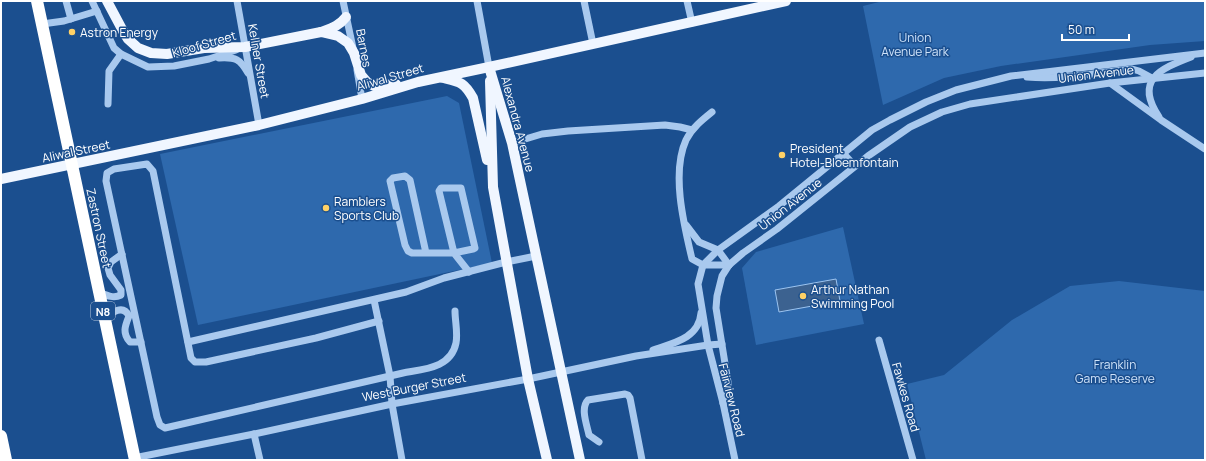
<svg xmlns="http://www.w3.org/2000/svg" width="1206" height="461" viewBox="0 0 1206 461" font-family="Manrope,sans-serif">
	<rect width="100%" height="100%" fill="#1b4f8f"/>
	<g fill="#2e69ad">
		<path d="M883 1H1205V41L1150 45 1001 66 944 78 883 105 863 6Z"/>
		<path d="M447 96 459 103 492 263 198 325 160 154Z"/>
		<path d="M843 227 864 324 756 345 742 268 756 252Z"/>
		<path d="M1119 281 1205 291V460H926L907 384 944 375 1012 320 1070 286Z"/>
	</g>
	<path fill="#3c6290" stroke="#9cc4f0" d="M836 279 840 301 779 312 775 290Z"/>
	<g fill="none" stroke-linecap="round" stroke-linejoin="round">
		<g stroke="#a9c9ee" stroke-width="7">
			<path d="M66 1 71 19"/>
			<path d="M92 1 114 48 121 54 148 67 174 66 209 59 236 50"/>
			<path d="M237 1 259 125"/>
			<path d="M343 1 353 48"/>
			<path d="M477 1 489 67"/>
			<path d="M584 1 593 44"/>
			<path d="M687 1 692 23"/>
			<path d="M42 24 64 21 97 11"/>
			<path d="M219 58C236 57 240 59 248 73"/>
			<path d="M357 70 362 99"/>
			<path d="M1027 77C1062 80 1097 73 1132 69L1139 71 1152 78"/>
			<path d="M1110 83 1161 120 1205 149"/>
			<path d="M108 104 109 71 121 54"/>
			<path d="M712 112C702 120 692 128 686 140 671 173 684 225 692 259L703 265H729"/>
			<path d="M1159 117C1134 80 1160 69 1191 57"/>
			<path d="M512 143 542 134 568 131 665 125 680 127 692 130"/>
			<path d="M844 154 855 166"/>
			<path d="M686 225 699 242 718 250 729 265"/>
			<path d="M426 253 410 180 405 176 393 178 390 181 405 245 408 251 412 253H454L473 249 475 248 461 188H441L439 191 454 253 469 272"/>
			<path d="M99 292C106 295 113 299 121 295V290L110 275 108 268 111 262 122 254"/>
			<path d="M374 300 390 376 392 404 402 460"/>
			<path d="M105 319C112 312 123 304 129 316 125 326 122 333 130 342H141"/>
			<path d="M379 321 316 338 206 362H195L191 358 153 171 147 164 114 169 107 173 106 181 157 417 160 425 165 428 403 373C424 369 451 368 456 343 458 333 455 321 455 311"/>
			<path d="M879 340 913 460"/>
			<path d="M188 342 406 292 444 278 506 262 536 256"/>
			<path d="M653 350C674 343 699 338 701 313"/>
			<path d="M723 403 728 390V382L716 308 717 296 722 276 729 265 743 253 777 229 868 156 910 127 942 112 970 104 1110 83 1205 73"/>
			<path d="M254 434 260 460"/>
			<path d="M599 442 589 435C587 425 580 408 588 400L625 394 628 395 630 398 642 460"/>
			<path d="M134 458 254 434 392 404 528 379 636 356 708 345 722 344"/>
			<path d="M735 460 723 403 708 345 698 284 703 265 718 250 779 206 872 130 890 120 926 102 956 90 1011 76 1205 53"/>
		</g>
		<g stroke="#f0f6ff" stroke-width="10">
			<path d="M107 1 123 31 128 39 138 48 151 53 167 54 204 48 245 47 321 32 338 36 348 43 354 53 361 75 367 82 374 86 396 84"/>
			<path d="M321 32C332 28 339 26 346 17"/>
			<path d="M489 67 512 143 580 460"/>
			<path d="M443 78C460 82 464 82 473 98L487 160"/>
			<path d="M490 81 493 187 528 379 547 460"/>
			<path d="M1 179 259 125 362 99 418 82 489 67 786 1"/>
		</g>
		<g stroke="#fff" stroke-width="12">
			<path d="M37 1 135 460"/>
			<path d="M1 436 6 460"/>
		</g>
	</g>
	<g fill="#ffd166" stroke="#1b4f8f" stroke-width="1.5">
		<circle cx="72" cy="32" r="4"/>
		<circle cx="782" cy="155" r="4"/>
		<circle cx="326" cy="208" r="4"/>
		<circle cx="803" cy="296" r="4"/>
	</g>
	<g text-anchor="middle" dominant-baseline="central" stroke-width="3" stroke-linejoin="round" paint-order="stroke">
		<rect fill="#1b4f8f" stroke="#bbcadd" stroke-width="1" x="91" y="302" width="24" height="18" rx="3"/>
		<g font-size="11" font-weight="bold" fill="#fff">
			<text x="103" y="311">N8</text>
		</g>
		<g font-size="12" fill="#fff" stroke="#1b4f8f" text-anchor="start">
			<text x="80" y="32">Astron Energy</text>
			<text x="790" y="148">President<tspan x="790" dy="14">Hotel-Bloemfontain</tspan></text>
			<text x="334" y="201">Ramblers<tspan x="334" dy="14">Sports Club</tspan></text>
			<text x="811" y="289">Arthur Nathan<tspan x="811" dy="14">Swimming Pool</tspan></text>
		</g>
		<g font-size="12" fill="#cfe3fa" stroke="#1b4f8f">
			<text x="915" y="37">Union<tspan x="915" dy="14">Avenue Park</tspan></text>
			<text x="1115" y="364">Franklin<tspan x="1115" dy="14">Game Reserve</tspan></text>
		</g>
		<g font-size="12" fill="#fff" stroke="#1b4f8f">
			<text transform="translate(204 44) rotate(-16)">Kloof Street</text>
			<text transform="translate(364 48) rotate(79)">Barnes</text>
			<text transform="translate(259 61) rotate(80)">Kellner Street</text>
			<text transform="translate(1096 74) rotate(-7)">Union Avenue</text>
			<text transform="translate(390 77) rotate(-16)">Aliwal Street</text>
			<text transform="translate(518 124) rotate(75)">Alexandra Avenue</text>
			<text transform="translate(76 151) rotate(-12)">Aliwal Street</text>
			<text transform="translate(790 204) rotate(-38)">Union Avenue</text>
			<text transform="translate(99 228) rotate(78)">Zastron Street</text>
			<text transform="translate(414 387) rotate(-11)">West Burger Street</text>
			<text transform="translate(906 397) rotate(74)">Fawkes Road</text>
			<text transform="translate(732 400) rotate(76)">Fairview Road</text>
		</g>
	</g>
	<rect width="1206" height="461" fill="none" stroke="#ffffff" stroke-width="4"/>
	<path d="M1062 34v6h67v-6" fill="none" stroke="#ffffff" stroke-width="2"/>
	<text x="1068" y="34" font-size="12" fill="#ffffff" stroke="#1b4f8f" stroke-width="3" paint-order="stroke">50 m</text>
</svg>
